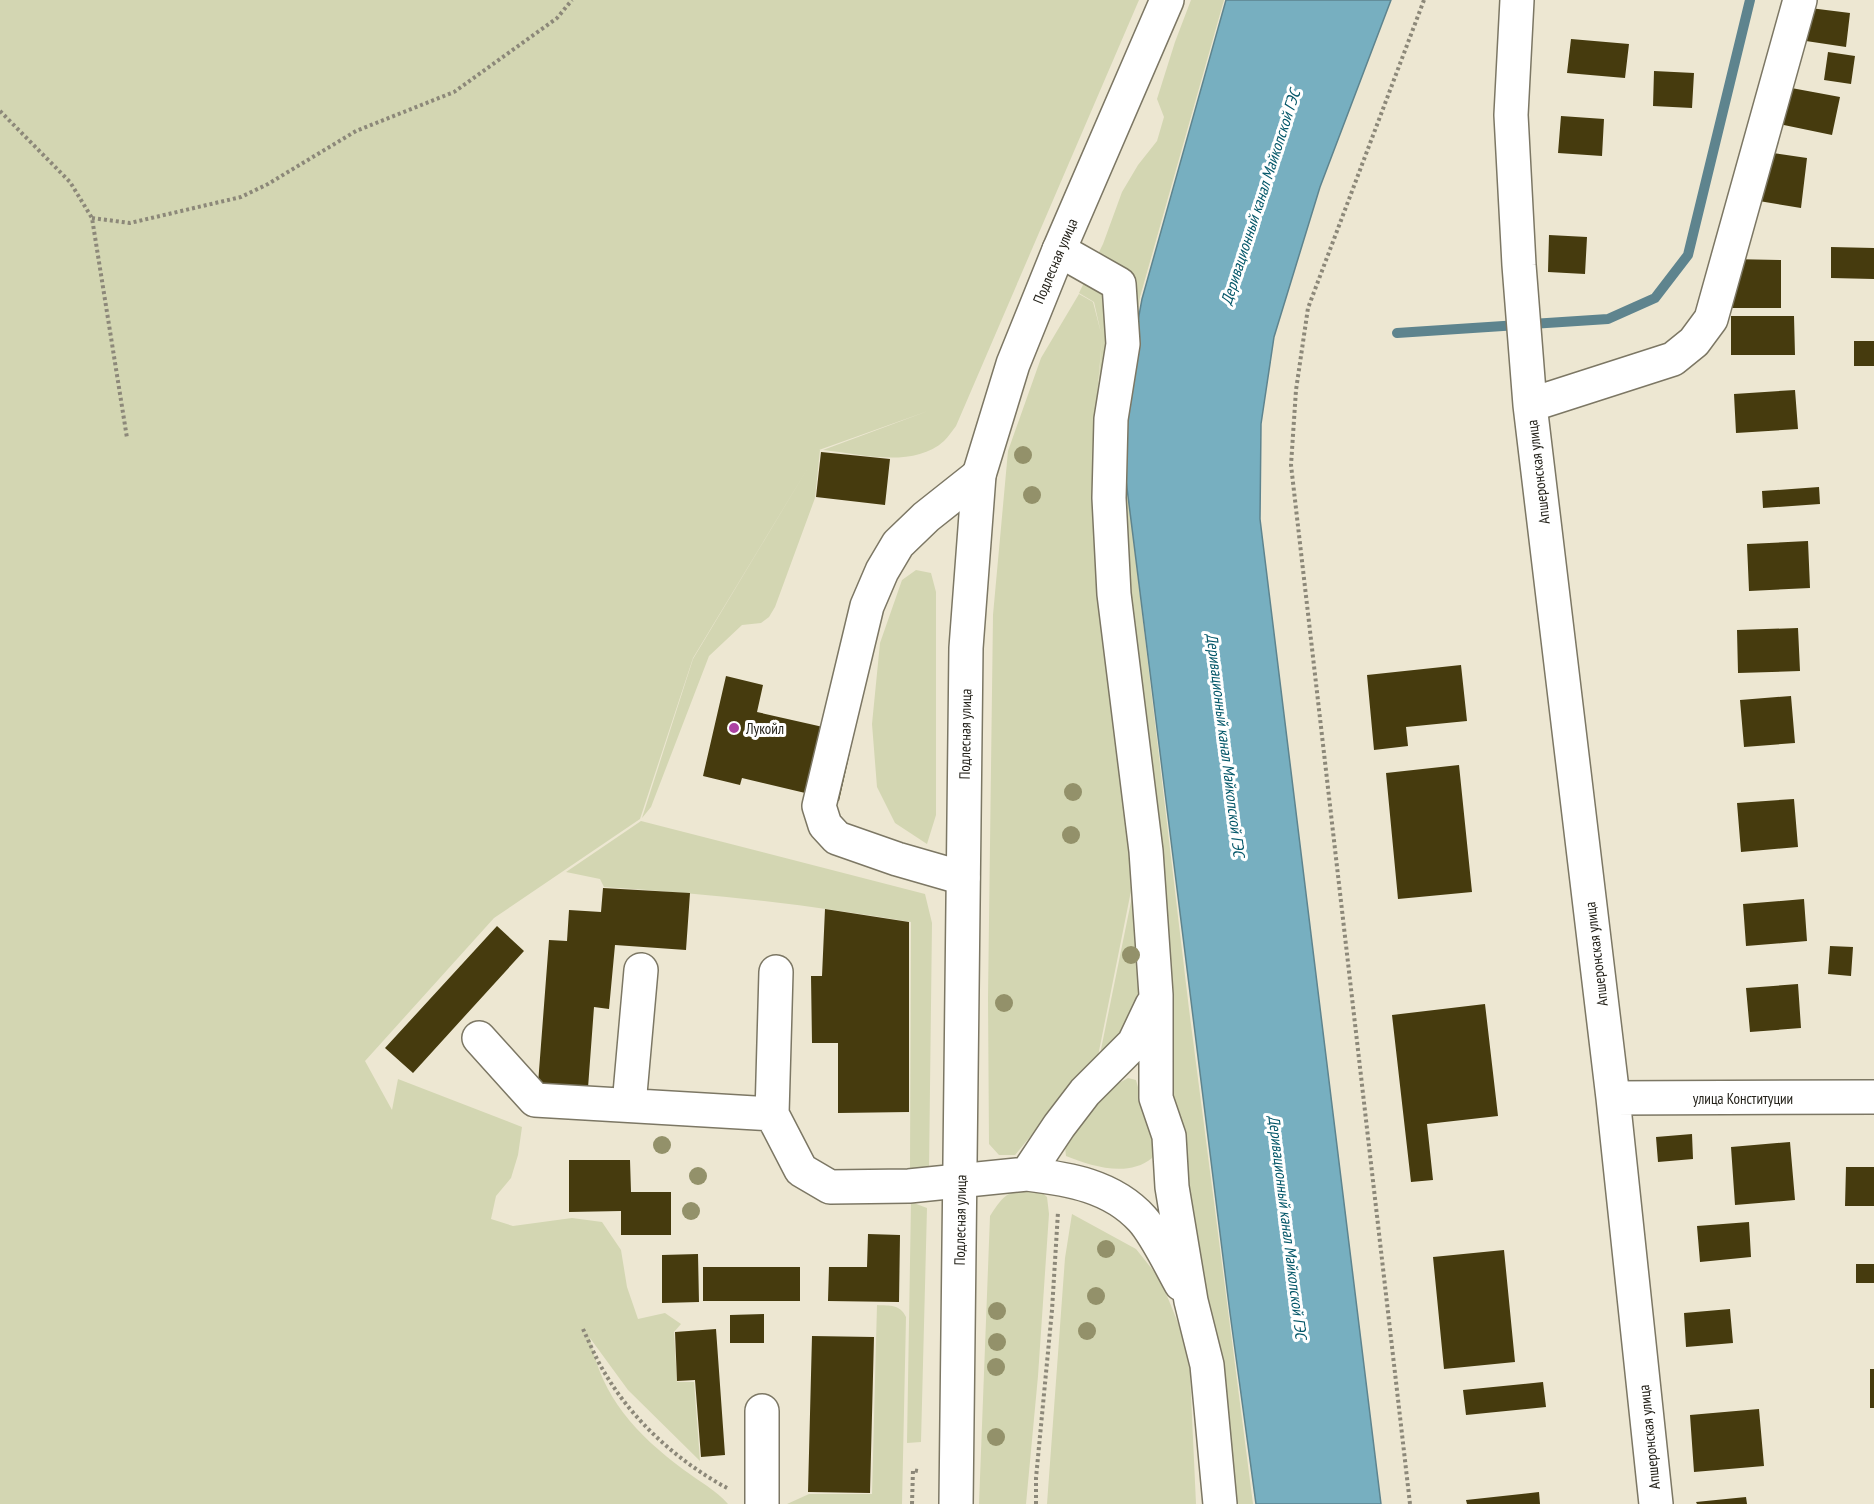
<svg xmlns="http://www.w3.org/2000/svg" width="1874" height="1504" font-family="'PT Sans Narrow',sans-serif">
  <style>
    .green { fill: #d3d6b2 }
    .water { fill: #77afc0; stroke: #5e848e; stroke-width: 1.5 }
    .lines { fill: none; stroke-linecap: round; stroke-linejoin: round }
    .stream { stroke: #5e848e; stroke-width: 10 }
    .building { fill: #463b0e }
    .minor-casing { stroke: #7c7764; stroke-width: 36 }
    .major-casing { stroke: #7c7764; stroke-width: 36 }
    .path { stroke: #8c8879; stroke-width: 4; stroke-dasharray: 3 3; stroke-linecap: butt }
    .minor { stroke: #fff; stroke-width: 33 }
    .major { stroke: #fff; stroke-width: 33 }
    .tree { fill: #93916a }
    .poi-dot { fill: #ac42a2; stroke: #fff; stroke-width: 2 }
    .labels { text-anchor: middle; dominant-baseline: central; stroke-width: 6; stroke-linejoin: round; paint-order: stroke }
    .street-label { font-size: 15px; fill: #232119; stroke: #fff }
    .poi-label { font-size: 15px; fill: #232119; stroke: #fff; text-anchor: start }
    .water-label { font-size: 16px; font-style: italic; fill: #035668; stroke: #fff }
  </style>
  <rect width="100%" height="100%" fill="#ede7d2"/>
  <path class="green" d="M0,0H1139L956,426C952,431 948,437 944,441C913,469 860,454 823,450L928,411L819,450H820L815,498L775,607L769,617L761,623L742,625L709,656L651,807L642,818L693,659L809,466L693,658L640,819L494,918L365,1061L392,1110L398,1079L522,1127L518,1155L511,1178L496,1196L491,1219L513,1226L572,1218L602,1222L621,1250L627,1287L638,1319L665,1313L681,1324L674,1332L677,1382H694L700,1461L628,1390L590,1338C602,1398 636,1434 684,1470C699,1481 717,1491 728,1504H0Z
    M1191,0H1224L1140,297L1127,374L1125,470L1189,1009L1253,1504H1231L1166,1084V1024L1097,1069L1136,877L1096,421L1102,338L1095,421L1134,876L1095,1071L1040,1125L1015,1155H999L989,1144L988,998L993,615L1008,451L1041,358L1079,294L1093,302L1101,333L1094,302L1079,293L1103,244L1122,192L1138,165L1157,141L1164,117L1157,99L1175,42Z
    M916,570L931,573L936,592V815L927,844L895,823L877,787L872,724L880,643L902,580Z
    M641,821L925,894L932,923L929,1170L910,1169L911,922C809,905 707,893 604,887L600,879L566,872Z
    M1128,1078L1136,1080L1143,1105L1161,1141C1158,1146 1156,1154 1152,1158C1128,1178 1091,1166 1066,1156L1064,1137L1101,1093Z
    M1038,1189L1047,1197L1049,1214L1038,1376L1026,1504H979L990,1216C1006,1191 1009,1191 1038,1189Z
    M911,1202L927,1208L921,1442L907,1443Z
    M1072,1214L1136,1249L1160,1279L1172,1308L1189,1351L1196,1504H1047L1065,1258Z
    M877,1305C890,1306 900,1304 906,1317L902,1504H787L809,1494H872Z"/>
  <path class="water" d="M1226,0H1391L1320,187L1274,337L1261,424L1260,519L1381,1504H1256L1230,1313L1125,472L1128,375L1142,299Z"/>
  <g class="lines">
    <path class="stream" d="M1397,333L1608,319L1655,298L1688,255L1750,0"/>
  </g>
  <path class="building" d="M1810,8L1850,13L1846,47L1806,41Z
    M1571,39L1629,44L1625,78L1567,73Z
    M1828,52L1855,56L1851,84L1824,80Z
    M1654,71L1694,73L1692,108L1653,106Z
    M1786,87L1840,97L1832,135L1779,124Z
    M1561,116L1604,119L1602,156L1558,153Z
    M1766,152L1807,158L1801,208L1759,201Z
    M1549,235L1587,237L1585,274L1548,272Z
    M1831,247L1874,248V279L1831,278Z
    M1729,259L1781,260V308H1728Z
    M1731,316H1794L1795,355H1731Z
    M1854,341H1874V366H1854Z
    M1795,390L1798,429L1736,433L1734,394Z
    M821,452L890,459L885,505L816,497Z
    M1819,487L1820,504L1763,508L1762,491Z
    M1808,541L1810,588L1749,591L1747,544Z
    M1798,628L1800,671L1738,673L1737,630Z
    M1461,665L1467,721L1406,727L1408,746L1374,750L1367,675Z
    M726,676L763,685L757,712L854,734L839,801L742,778L740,785L703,776Z
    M1791,696L1795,743L1744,747L1740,700Z
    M1459,765L1472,892L1398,899L1386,773Z
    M1794,799L1798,847L1741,852L1737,803Z
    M603,888L690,893L686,950L615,945L609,1009L594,1007L588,1088L538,1084L549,940L567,941L569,910L601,912Z
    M1804,899L1807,941L1746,946L1743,904Z
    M825,909L909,922V1112L838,1113V1043H812L811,976H822Z
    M497,926L524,951L413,1073L385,1048Z
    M1830,946L1853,947L1851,976L1828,974Z
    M1798,984L1801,1028L1750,1032L1746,988Z
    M1485,1004L1498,1116L1427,1124L1433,1180L1411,1182L1392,1015Z
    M1692,1134L1693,1159L1658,1162L1656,1137Z
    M1790,1142L1795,1200L1735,1205L1731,1147Z
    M569,1160H630L631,1192H671V1235H621V1211L569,1212Z
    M1846,1167H1874V1206H1845Z
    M1749,1222L1751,1257L1700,1262L1697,1226Z
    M868,1234L900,1235L899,1302L828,1301L829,1267H867Z
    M1504,1250L1515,1362L1444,1369L1433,1257Z
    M698,1254L699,1302L662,1303V1255Z
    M1856,1264H1874V1283H1856Z
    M703,1267H800V1301H703Z
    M1730,1309L1733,1343L1686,1347L1684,1313Z
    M764,1314V1343H730V1315Z
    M716,1329L725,1455L701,1457L695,1380L677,1381L675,1332Z
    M812,1336L874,1337L870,1493L808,1492Z
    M1870,1369H1874V1408H1870Z
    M1543,1382L1546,1407L1466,1415L1463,1390Z
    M1759,1409L1764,1466L1694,1472L1690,1415Z
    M1539,1492L1540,1504H1467L1466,1500Z
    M1746,1497L1747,1504H1697L1696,1502Z"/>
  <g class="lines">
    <defs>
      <path id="minor" d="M1517,0L1511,115L1519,265L1530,405L1613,1098L1656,1504
        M1059,250L1119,284L1123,344L1111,419L1109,498L1114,594L1146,851L1156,995V1098L1169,1136L1172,1187L1191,1301L1207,1365L1220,1504
        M1530,405L1673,359L1694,342L1711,319L1800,0
        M963,878L897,859L837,838L825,825L819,806L867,606L882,571L898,544L926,517L979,475
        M479,1038L535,1100L772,1114L801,1170L830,1187L909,1186L1027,1174L1059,1126L1085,1092L1134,1043L1152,1005
        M1613,1098L1874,1097
        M629,1105L641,970
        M772,1114L776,972
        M1027,1174C1069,1179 1112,1186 1142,1219C1155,1233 1171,1266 1181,1284
        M762,1504V1411"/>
      <path id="major" d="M956,1504L966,648L979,475L1013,364L1059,250L1167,0"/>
    </defs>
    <use href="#minor" class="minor-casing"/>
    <use href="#major" class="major-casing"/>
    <path class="path" d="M0,111L70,182L92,218L127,438
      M92,218L130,223L241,197L268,184L356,131L454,92L557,18L572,0
      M583,1329C590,1344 597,1361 606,1375C634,1422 679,1462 727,1488
      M912,1504L913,1470L918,1471
      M1036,1504V1478L1052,1310L1058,1212
      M1410,1504L1291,465L1296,390L1308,308L1424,0"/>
    <use href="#minor" class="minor"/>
    <use href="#major" class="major"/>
  </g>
  <g class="tree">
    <circle cx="1023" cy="455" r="9"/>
    <circle cx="1032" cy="495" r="9"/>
    <circle cx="1073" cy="792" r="9"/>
    <circle cx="1071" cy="835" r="9"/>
    <circle cx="1131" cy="955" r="9"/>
    <circle cx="1004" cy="1003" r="9"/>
    <circle cx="662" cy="1145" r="9"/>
    <circle cx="698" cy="1176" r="9"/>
    <circle cx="691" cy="1211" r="9"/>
    <circle cx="1106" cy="1249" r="9"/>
    <circle cx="1096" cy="1296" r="9"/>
    <circle cx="997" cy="1311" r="9"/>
    <circle cx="1087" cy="1331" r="9"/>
    <circle cx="997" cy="1342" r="9"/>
    <circle cx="996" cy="1367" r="9"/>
    <circle cx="996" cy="1437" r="9"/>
  </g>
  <circle class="poi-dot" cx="734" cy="728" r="6"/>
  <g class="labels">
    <g class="street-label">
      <text transform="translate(1055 261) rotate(-67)">Подлесная улица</text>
      <text transform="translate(1538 472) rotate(-97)">Апшеронская улица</text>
      <text transform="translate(965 734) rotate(-89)">Подлесная улица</text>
      <text transform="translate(1596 954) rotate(-97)">Апшеронская улица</text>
      <text x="1743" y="1098">улица Конституции</text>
      <text transform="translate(960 1220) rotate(-89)">Подлесная улица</text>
      <text transform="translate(1649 1437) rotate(-96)">Апшеронская улица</text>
    </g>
    <g class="poi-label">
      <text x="746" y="728">Лукойл</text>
    </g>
    <g class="water-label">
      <text transform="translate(1260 197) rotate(-72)">Деривационный канал Майкопской ГЭС</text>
      <text transform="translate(1226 745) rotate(83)">Деривационный канал Майкопской ГЭС</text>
      <text transform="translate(1288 1227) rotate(83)">Деривационный канал Майкопской ГЭС</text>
    </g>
  </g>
</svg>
